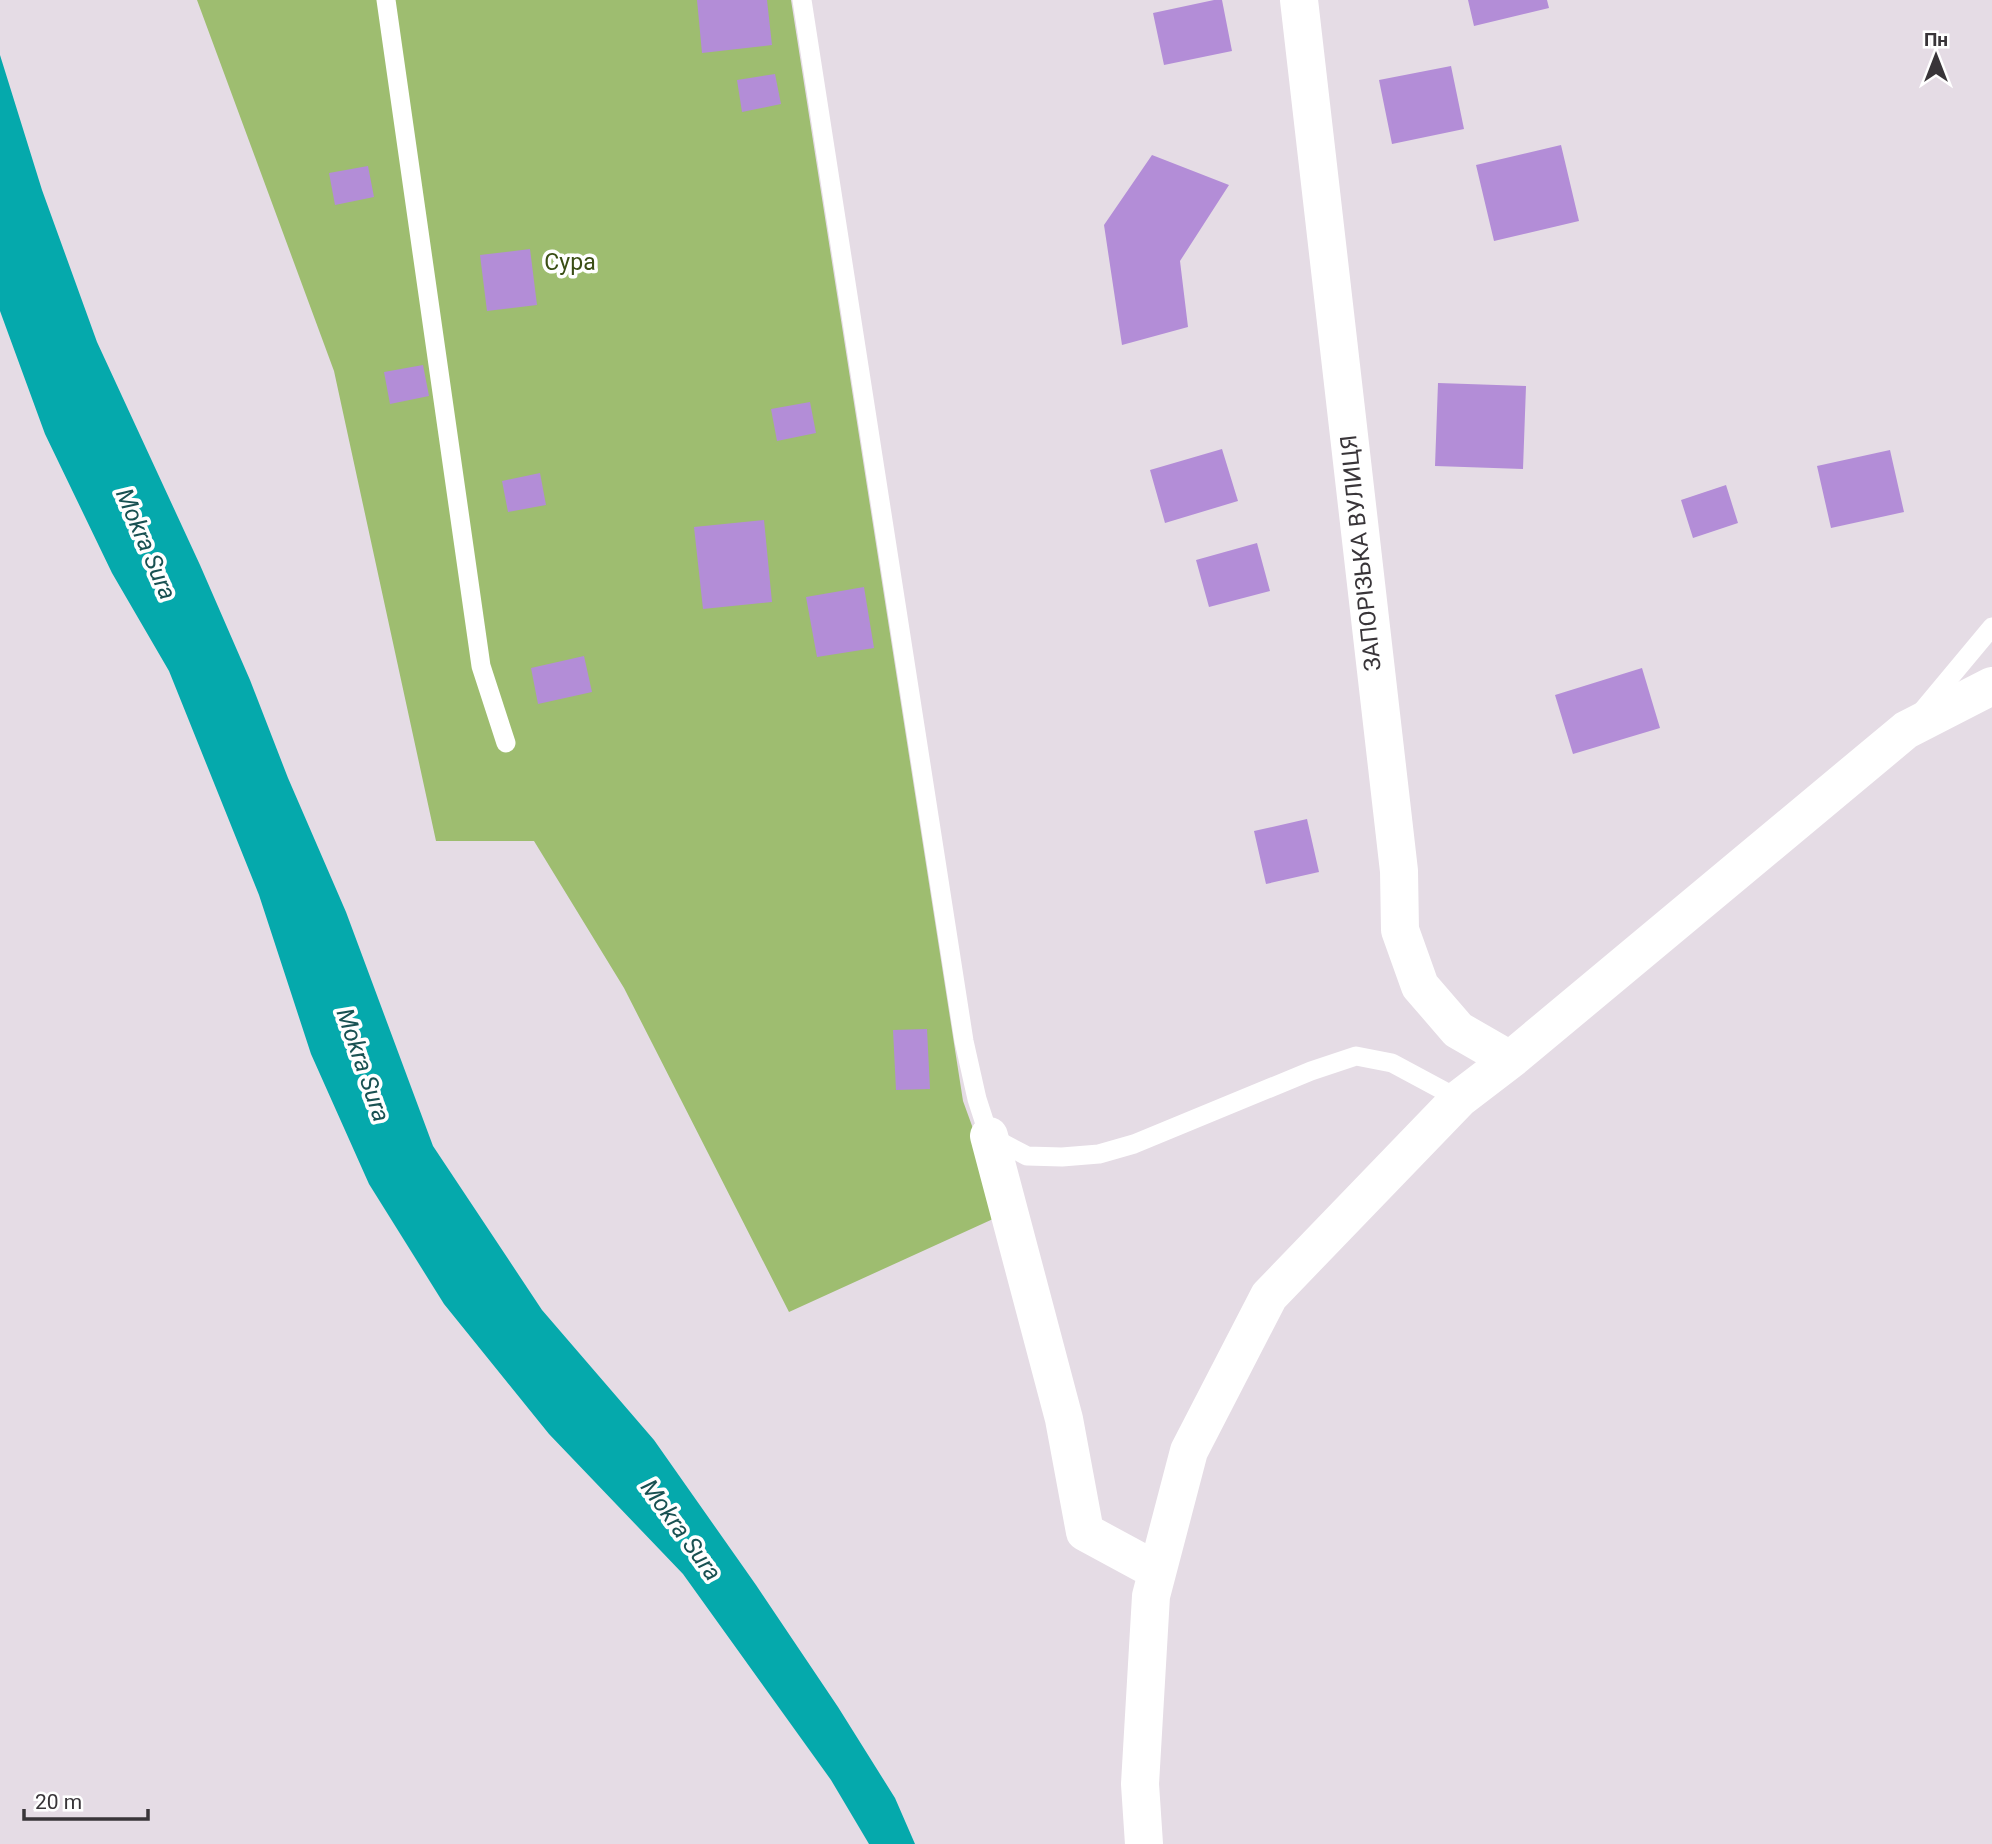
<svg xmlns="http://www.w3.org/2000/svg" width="1992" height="1844" font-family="Roboto,sans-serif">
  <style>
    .green { fill: #9ebd70 }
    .water { fill: #05a9ac }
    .building { fill: #b38dd7 }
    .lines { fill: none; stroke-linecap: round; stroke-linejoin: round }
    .lane { stroke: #fff; stroke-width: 19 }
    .street { stroke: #fff; stroke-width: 38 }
    .labels { text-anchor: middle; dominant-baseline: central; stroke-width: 7; stroke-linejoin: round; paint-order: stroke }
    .park-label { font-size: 23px; fill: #3a4e15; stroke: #fff }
    .street-label { font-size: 23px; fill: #393539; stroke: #fff }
    .water-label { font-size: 24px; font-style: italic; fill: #195152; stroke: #fff }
  </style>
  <rect width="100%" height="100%" fill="#e5dce5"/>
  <path class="green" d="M197,0H791L963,1101L1004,1214L789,1312L624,988L534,841H436L334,371Z"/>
  <path class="water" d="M0,55L42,190L97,342L200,565L250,680L288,778L346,912L433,1146L542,1310L654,1440L756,1585L838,1707L895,1798L915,1844H869L831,1780L683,1574L549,1434L444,1304L369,1184L311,1054L259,895L169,671L112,573L45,434L0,311Z"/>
  <path class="building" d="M697,0H767L772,45L702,53Z
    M1214,0H1222L1232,51L1164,65L1153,13Z
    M1468,0H1547L1549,8L1474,26Z
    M1451,66L1464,129L1392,144L1379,80Z
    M775,74L781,104L742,112L737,80Z
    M1561,145L1579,221L1494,241L1476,165Z
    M1152,155L1229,185L1180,261L1188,327L1122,345L1104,225Z
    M368,166L374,197L335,205L329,173Z
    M530,249L537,305L487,311L480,255Z
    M423,365L429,396L390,404L384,372Z
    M1438,383L1526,386L1523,469L1435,466Z
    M810,402L816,433L777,441L771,409Z
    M1222,449L1238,501L1165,523L1150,470Z
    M1890,450L1904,512L1831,528L1817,466Z
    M540,473L546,505L508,512L502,481Z
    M1726,485L1738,523L1693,538L1681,500Z
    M764,520L772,602L703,609L694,527Z
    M1257,543L1270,591L1209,607L1196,560Z
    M864,587L874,648L817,657L806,597Z
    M584,656L592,692L538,704L531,668Z
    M1642,668L1660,728L1573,754L1555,695Z
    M1307,819L1319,872L1266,884L1254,831Z
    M927,1029L930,1089L896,1090L893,1030Z"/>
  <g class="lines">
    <path class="lane" d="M386,0L481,666L506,743
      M802,0L964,1041L977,1099L989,1136L1027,1156L1062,1157L1099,1154L1134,1144L1311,1071L1356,1056L1392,1063L1459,1099
      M1922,711L1992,627"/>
    <path class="street" d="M1299,0L1399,871L1400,930L1420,986L1458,1030L1510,1060
      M989,1136L1064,1419L1085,1532L1157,1571
      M1144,1844L1140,1784L1151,1596L1189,1451L1269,1296L1459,1099L1510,1060L1906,730L1992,686"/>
  </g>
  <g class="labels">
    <g class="park-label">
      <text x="570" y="262">Сура</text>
    </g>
    <g class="street-label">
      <text transform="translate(1361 553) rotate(-96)">ЗАПОРІЗЬКА ВУЛИЦЯ</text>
    </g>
    <g class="water-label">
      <text transform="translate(146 544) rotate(67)">Mokra Sura</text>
      <text transform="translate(363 1065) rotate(71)">Mokra Sura</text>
      <text transform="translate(681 1530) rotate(54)">Mokra Sura</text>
    </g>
  </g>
  <g transform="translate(1936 56)" stroke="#ffffff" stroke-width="5" paint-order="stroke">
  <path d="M0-5L12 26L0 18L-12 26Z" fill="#393539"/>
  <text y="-10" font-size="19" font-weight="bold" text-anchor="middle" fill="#393539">Пн</text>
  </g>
  <path d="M24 1809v10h124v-10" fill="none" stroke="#393539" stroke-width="3.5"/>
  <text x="35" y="1809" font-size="21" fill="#393539" stroke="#ffffff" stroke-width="5" paint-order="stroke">20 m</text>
</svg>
